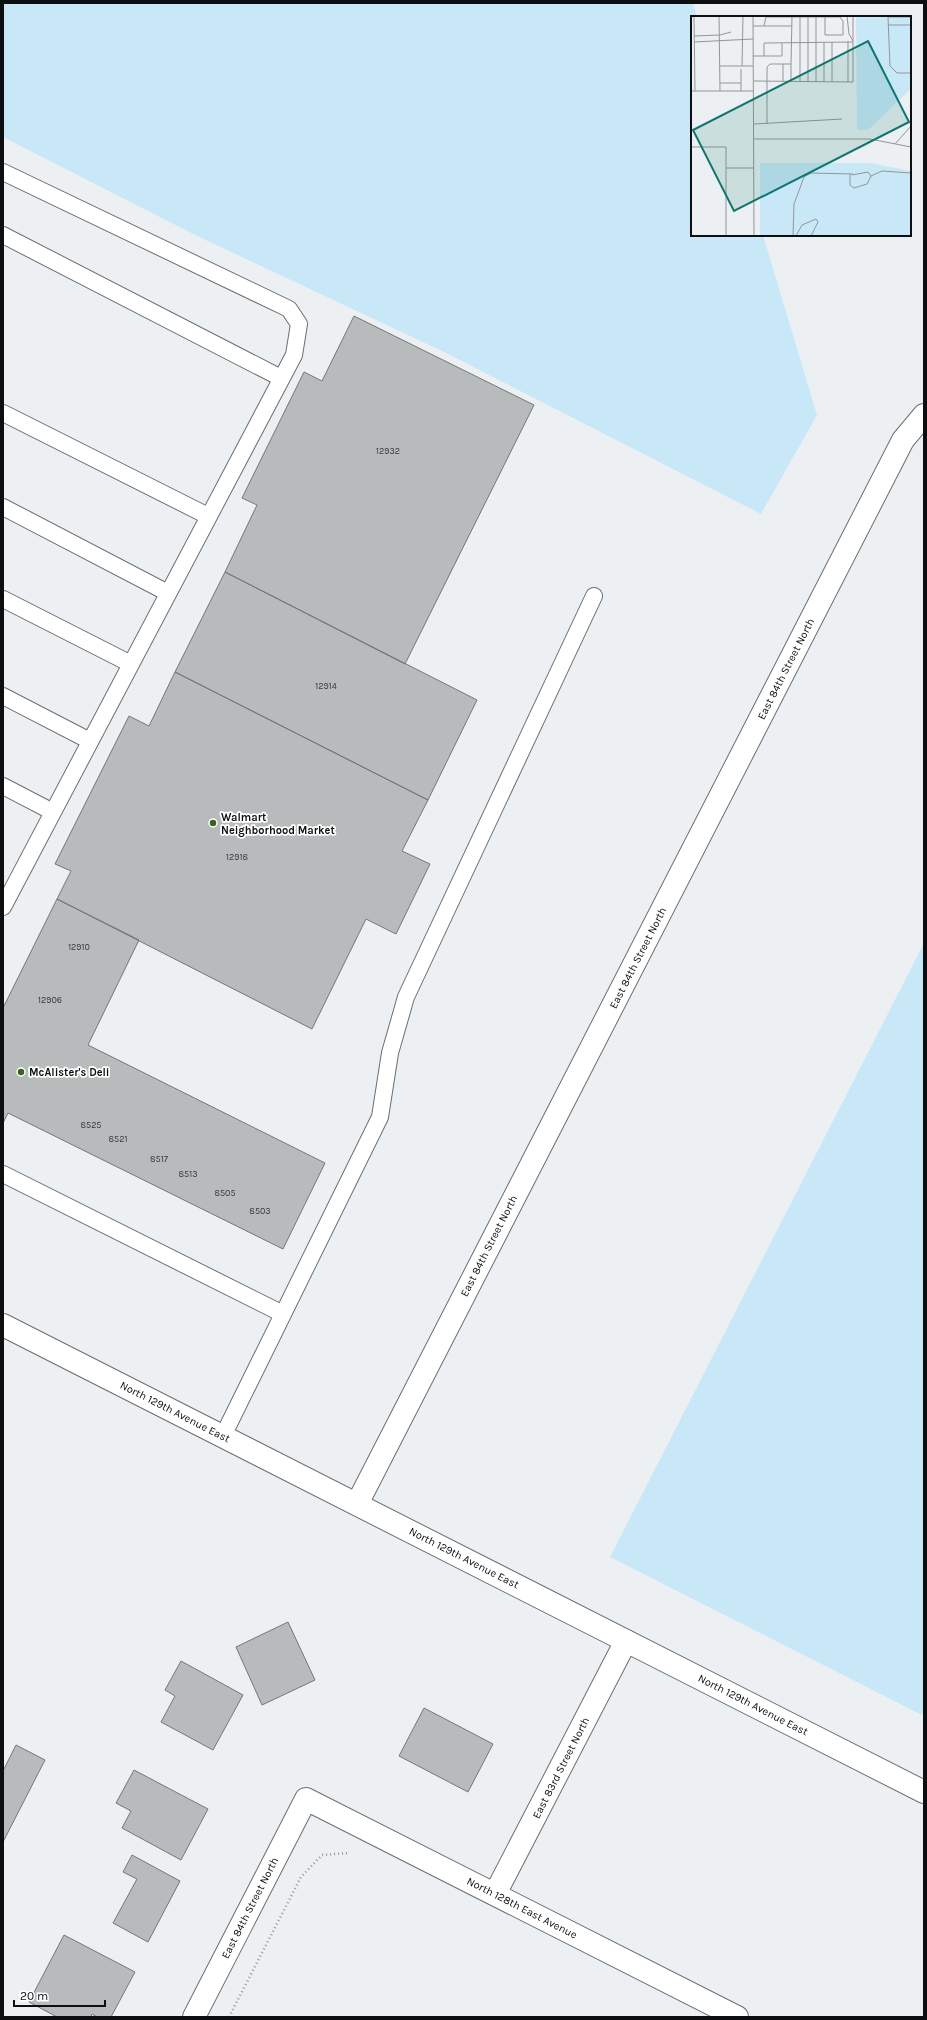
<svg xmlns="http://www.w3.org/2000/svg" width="927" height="2020" font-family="Karla,sans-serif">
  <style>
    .grass { fill: #c8e8f8 }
    .building { fill: #b7bbbb; stroke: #747778 }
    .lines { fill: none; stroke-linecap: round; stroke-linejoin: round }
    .service-casing { stroke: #6c6f71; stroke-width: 18 }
    .minor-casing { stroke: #6c6f71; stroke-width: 24 }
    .secondary-casing { stroke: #6c6f71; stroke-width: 24 }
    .path { stroke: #949698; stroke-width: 2.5; stroke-dasharray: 1 3; stroke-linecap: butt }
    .service { stroke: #fff; stroke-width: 16 }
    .minor { stroke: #fff; stroke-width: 22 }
    .secondary { stroke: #fff; stroke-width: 22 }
    .poi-dot { fill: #3a621e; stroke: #fff; stroke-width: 1.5 }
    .labels { text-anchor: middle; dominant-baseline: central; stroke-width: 3.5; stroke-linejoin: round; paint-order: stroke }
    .number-label { font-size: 9px; fill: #38393a }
    .street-label { font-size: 11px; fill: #0d0e0f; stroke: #fff }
    .poi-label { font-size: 11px; font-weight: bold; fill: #0d0e0f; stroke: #fff; text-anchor: start }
    .inset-road { fill: none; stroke: #939697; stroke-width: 1 }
    .view { fill: #0f766e; fill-opacity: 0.15; stroke: #0f766e; stroke-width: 2 }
    .inset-edge { fill: none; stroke: #0d0e0f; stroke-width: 2 }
  </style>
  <rect width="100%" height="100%" fill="#edf0f2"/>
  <path class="grass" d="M3,3H693L697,17H692V235H763L817,415L761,514L444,352L195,235L3,137Z
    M924,943V1716L610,1557Z"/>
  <path class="building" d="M354,316L534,405L405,664L225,572L257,505L242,498L304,372L322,381Z
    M225,572L477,700L428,800L175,672Z
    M175,672L428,800L402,851L430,864L396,934L366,919L312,1029L57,899L71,871L55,864L129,716L149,726Z
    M57,899L139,940L88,1045L325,1163L283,1249L8,1113L3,1123V1008Z
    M288,1622L315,1680L262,1705L236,1647Z
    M181,1661L243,1695L213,1750L161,1722L175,1696L165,1690Z
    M424,1708L493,1744L468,1792L399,1756Z
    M16,1745L45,1760L3,1842V1771Z
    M134,1770L208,1809L181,1860L122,1828L131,1811L116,1803Z
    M132,1855L180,1881L148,1942L113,1923L137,1879L123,1872Z
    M64,1935L135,1972L111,2017H97L92,2014L91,2017H57L29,2002Z"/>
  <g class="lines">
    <defs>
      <path id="service" d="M3,172L289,309L299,324L294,355L3,907
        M3,235L281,378
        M3,413L208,516
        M3,507L168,593
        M3,599L131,664
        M3,696L90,741
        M3,786L53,812
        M3,1174L283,1314
        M223,1436L380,1117L390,1053L406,997L594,596"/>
      <path id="minor" d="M357,1504L903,440L924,415
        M495,1894L626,1641
        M194,2017L306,1799L737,2017"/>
      <path id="secondary" d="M3,1325L924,1792"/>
    </defs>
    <use href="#service" class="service-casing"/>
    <use href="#minor" class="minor-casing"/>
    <use href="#secondary" class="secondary-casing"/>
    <path class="path" d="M229,2017L301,1877L322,1855L349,1853"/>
    <use href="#service" class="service"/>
    <use href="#minor" class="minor"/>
    <use href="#secondary" class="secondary"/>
  </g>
  <g class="poi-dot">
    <circle cx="213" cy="823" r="4"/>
    <circle cx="21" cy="1072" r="4"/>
  </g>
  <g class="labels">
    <g class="number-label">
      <text x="388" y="451">12932</text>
      <text x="326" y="686">12914</text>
      <text x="237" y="857">12918</text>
      <text x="79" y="947">12910</text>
      <text x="50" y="1000">12906</text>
      <text x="91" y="1125">8525</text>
      <text x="118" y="1139">8521</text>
      <text x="159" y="1159">8517</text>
      <text x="188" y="1174">8513</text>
      <text x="225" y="1193">8505</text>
      <text x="260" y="1211">8503</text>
    </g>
    <g class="street-label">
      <text transform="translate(786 669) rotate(-63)">East 84th Street North</text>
      <text transform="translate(638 958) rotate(-63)">East 84th Street North</text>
      <text transform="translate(489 1246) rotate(-63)">East 84th Street North</text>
      <text transform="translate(175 1412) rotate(27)">North 129th Avenue East</text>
      <text transform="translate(464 1558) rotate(27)">North 129th Avenue East</text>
      <text transform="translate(753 1705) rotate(27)">North 129th Avenue East</text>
      <text transform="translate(561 1768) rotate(-63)">East 83rd Street North</text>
      <text transform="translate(250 1908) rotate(-63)">East 84th Street North</text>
      <text transform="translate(522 1908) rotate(27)">North 128th East Avenue</text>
    </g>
    <g class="poi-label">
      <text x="221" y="817">Walmart<tspan x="221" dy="13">Neighborhood Market</tspan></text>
      <text x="29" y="1072">McAlister's Deli</text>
    </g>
  </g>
  <g transform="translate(691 16)">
    <rect width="220" height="220" fill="#edf0f2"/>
    <path d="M165,0H220V73L177,114H166ZM69,147H179L220,155V220H69Z" fill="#c8e8f8"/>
    <path class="inset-road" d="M0,0H18M3,0L4,75M28,0L29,75M52,0L51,50H62M62,0L63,220M156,0L158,18L162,25M109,1V66M117,1V66M125,1V66M220,1H197L199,50L206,57H220M197,9H220M62,10H101M73,10L75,1H149L152,5V19H134V1M3,20L29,19L40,16M3,26L62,23M141,26V66M62,40H91V27M73,40V27L162,26M92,48V66M29,50H51M63,65L162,66V0M100,66V48M133,66V26M157,66V25M29,67H50V75M50,67V53M0,75H63M63,108L151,103M76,108V51L79,48H100L101,0M63,123H179L220,131M204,128L220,110M0,131H35V220M35,152H63M159,158V169L163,172L176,168L180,160L191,155L220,157M161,159L177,156L180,160M102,220L103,188L113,161L120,157L162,158M105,220L111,209L125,203L127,206L120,220"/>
    <path class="view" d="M177,25L218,106L43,195L2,114Z"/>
    <rect width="220" height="220" class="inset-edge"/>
  </g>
  <rect width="927" height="2020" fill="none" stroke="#0d0e0f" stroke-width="8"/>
  <path d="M14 2000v6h91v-6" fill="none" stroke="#0d0e0f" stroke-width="2"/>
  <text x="20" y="2000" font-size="12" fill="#0d0e0f" stroke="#ffffff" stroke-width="3" paint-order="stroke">20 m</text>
</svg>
